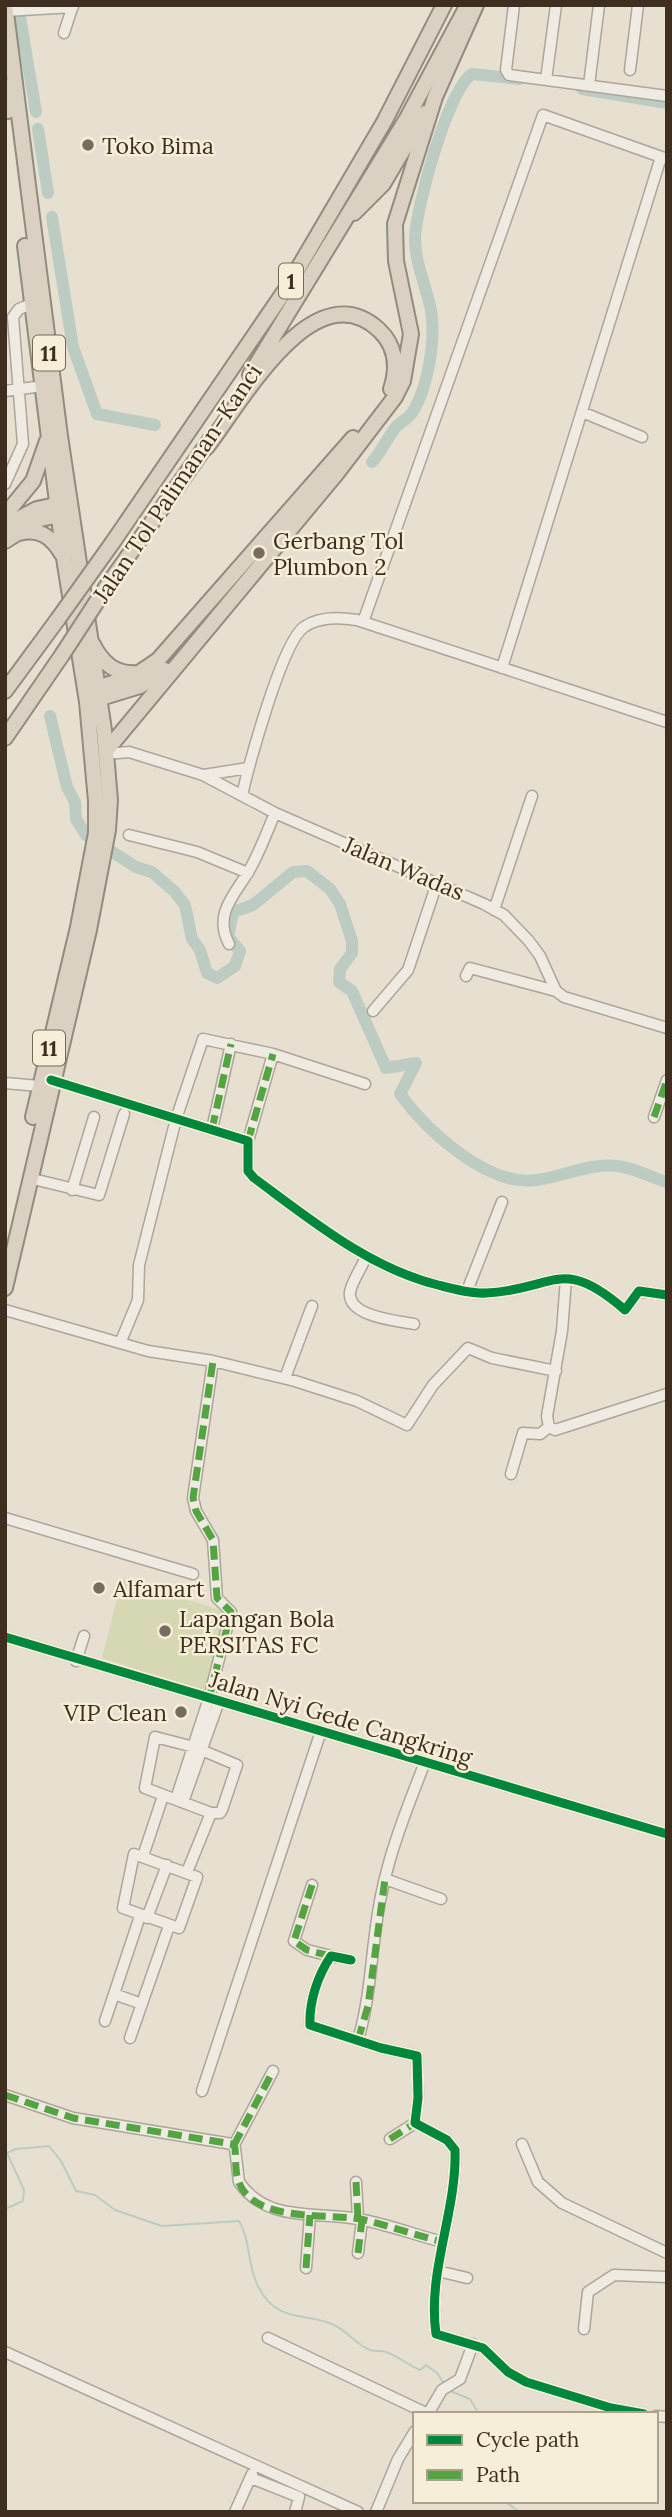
<svg xmlns="http://www.w3.org/2000/svg" width="672" height="2517" font-family="Lora,serif">
  <style>
    .grass { fill: #d6d7b3 }
    .lines { fill: none; stroke-linecap: round; stroke-linejoin: round }
    .stream { stroke: #bcccc2; stroke-width: 2 }
    .river { stroke: #bcccc2; stroke-width: 12 }
    .minor-casing { stroke: #ada599; stroke-width: 13 }
    .highway-casing { stroke: #928b80; stroke-width: 18 }
    .minor { stroke: #efebe3; stroke-width: 10 }
    .highway { stroke: #dad1c2; stroke-width: 14 }
    .highway-bridge-casing { stroke: #928b80; stroke-width: 18; stroke-linecap: butt }
    .highway-bridge { stroke: #dad1c2; stroke-width: 14 }
    .quiet { stroke: #54a441; stroke-width: 7; stroke-dasharray: 14 7; stroke-linecap: butt }
    .cycleway-casing { stroke: #f7eed8; stroke-width: 13 }
    .cycleway { stroke: #00873e; stroke-width: 9 }
    .poi-dot { fill: #786c5e; stroke: #f7eed8; stroke-width: 2.5 }
    .labels { text-anchor: middle; dominant-baseline: central; stroke-width: 5; stroke-linejoin: round; paint-order: stroke }
    .shield { fill: #f7eed8; stroke: #756857; stroke-width: 2 }
    .shield-label { font-size: 21px; font-weight: bold; fill: #3d2e20 }
    .poi-label { font-size: 23px; fill: #3d2e20; stroke: #f7eed8; text-anchor: start }
    .street-label { font-size: 23px; fill: #3d2e20; stroke: #f7eed8 }
  </style>
  <rect width="100%" height="100%" fill="#e7e0d1"/>
  <path class="grass" d="M122,1579L226,1612L206,1688L199,1689L102,1658Z"/>
  <g class="lines">
    <path class="stream" d="M5,2209L23,2201L24,2190L7,2153L16,2149L49,2146L61,2161L76,2191L95,2195L115,2210L162,2226L239,2221C251,2241 247,2267 259,2288C278,2324 306,2312 334,2325C347,2331 357,2345 370,2350C375,2352 381,2350 386,2352C398,2356 408,2365 420,2370L426,2365L437,2373L445,2385
      M448,2390L470,2399L479,2414
      M505,2501L519,2512"/>
    <path class="river" d="M18,5L36,112
      M582,89L667,103
      M38,129L48,193
      M52,217L73,347L97,414L155,425
      M372,462C381,453 387,438 396,427C400,422 408,419 412,413C428,388 436,339 431,310C426,285 415,264 415,238C416,208 448,89 472,74L519,79
      M50,716L67,787L75,802L76,819L86,835L136,867L152,872L174,891L185,905L192,939L200,950L207,973L217,978L235,966L240,951L228,937L233,912L253,905L293,872L307,871L330,889L340,904L352,941V953L340,969L339,982L352,991L386,1068L416,1063L400,1094C427,1131 488,1187 536,1180C562,1177 589,1163 616,1166C634,1167 649,1177 667,1182"/>
    <defs>
      <path id="minor" d="M514,5L506,70L509,75L667,96
        M6,11L73,7
        M64,33L73,5
        M630,70L638,5
        M546,80L556,5
        M589,85L599,5
        M5,391L43,386
        M582,412L642,437
        M5,484L23,444L13,317L19,309L32,304
        M363,622L543,115L667,159
        M502,668L661,157
        M106,754L129,752L203,775L275,813L484,904L504,915L529,941L540,956L556,991L564,997L667,1028
        M204,775L248,768
        M242,795C249,765 282,642 304,627C319,616 339,617 357,620L667,722
        M129,835L197,852L248,873
        M494,910L532,796
        M229,944C213,913 235,895 250,869C260,851 267,832 275,813
        M466,976L470,968L556,991
        M373,1011L408,970L437,883
        M51,1080L248,1141V1171L254,1178C311,1220 369,1268 438,1285C453,1289 471,1294 486,1293C555,1290 561,1254 625,1310L639,1291L667,1295
        M5,1083L39,1086
        M654,1117L667,1080
        M212,1129L231,1044
        M248,1141L273,1054
        M29,1178L99,1195L124,1114
        M72,1190L94,1117
        M366,1257C362,1267 352,1281 350,1292C347,1317 399,1321 414,1324
        M566,1279L562,1331L547,1416L549,1427L555,1430L667,1394
        M467,1291L502,1202
        M5,1310L148,1351L213,1361L295,1381L357,1401L407,1425L433,1385L468,1348L492,1358L556,1371
        M121,1341L138,1300L139,1265L176,1119L203,1039L273,1054L365,1084
        M285,1378L312,1306
        M511,1474L523,1433L540,1434L549,1427
        M5,1518L193,1574
        M5,1637L667,1834
        M76,1661L84,1636
        M176,1799L209,1698L231,1612L217,1598L213,1540L196,1511L193,1498L213,1361
        M183,1802L219,1701
        M134,1854L197,1877L179,1928L123,1908Z
        M143,1856L163,1796
        M187,1872L211,1813L145,1788L155,1737L194,1747L237,1765L222,1810L220,1813H211
        M385,1879L441,1899
        M312,1885L294,1941L307,1950L331,1956
        M147,1918L167,1865
        M351,1960L331,1956C318,1975 309,2001 310,2025L381,2048L417,2056L418,2098L415,2123L447,2140L455,2150C457,2212 427,2271 436,2334L483,2348L508,2372L526,2382L611,2408L644,2414
        M114,1994L142,2004
        M105,2021L140,1916
        M130,2038L169,1926
        M358,2040C372,1993 371,1944 381,1896C390,1850 408,1806 425,1762
        M202,2091L321,1731
        M5,2095L73,2118L232,2144L235,2148L239,2182C267,2223 316,2211 358,2219C387,2224 415,2235 443,2242
        M390,2139L415,2123
        M522,2144L538,2182L562,2203L667,2253
        M234,2145L273,2071
        M356,2182L358,2219
        M358,2253L362,2220
        M306,2268L310,2215
        M438,2271L467,2278
        M584,2329L588,2292L614,2275L667,2277
        M268,2338L428,2414L442,2390L460,2379L473,2344
        M5,2352L358,2512
        M656,2416L667,2417
        M251,2478L299,2497L295,2512
        M235,2512L252,2474
        M376,2512L398,2459L415,2431"/>
      <path id="highway" d="M5,86L8,111
        M354,213L383,184L425,113
        M25,246L64,558L87,702L96,801V833L78,927L33,1117
        M250,375L406,120L465,10
        M206,448C240,405 313,269 379,330C396,346 398,368 391,389
        M5,515L33,481L47,441
        M5,526L37,509L65,503
        M19,533C39,528 51,536 62,554
        M5,541L40,519L66,514
        M113,542L286,289L384,122L444,5
        M107,586L210,440
        M92,643C102,663 115,675 138,673
        M89,690L133,677L158,660L353,438
        M5,691L58,619
        M91,701L140,686L165,670
        M5,738L62,655
        M106,751L337,473L395,397L403,381L411,334L396,261L395,224L435,97L476,5
        M5,1288L89,930L108,830L110,800L104,730L60,436L5,5"/>
    </defs>
    <use href="#minor" class="minor-casing"/>
    <use href="#highway" class="highway-casing"/>
    <use href="#minor" class="minor"/>
    <use href="#highway" class="highway"/>
    <defs>
      <path id="highway-bridge" d="M58,619L113,542
        M62,655L107,586"/>
    </defs>
    <use href="#highway-bridge" class="highway-bridge-casing"/>
    <use href="#highway-bridge" class="highway-bridge"/>
    <path class="quiet" d="M654,1117L667,1080
      M212,1129L231,1044
      M248,1141L273,1054
      M209,1698L231,1612L217,1598L213,1540L196,1511L193,1498L213,1361
      M312,1885L294,1941L307,1950L331,1956
      M358,2040L368,2006L385,1879
      M5,2095L73,2118L232,2144L235,2148C236,2158 235,2170 238,2180C252,2223 325,2213 360,2219C387,2225 415,2235 443,2242L444,2236
      M390,2139L415,2123
      M234,2145L273,2071
      M356,2182L358,2219
      M358,2253L362,2220
      M306,2268L310,2215"/>
    <defs>
      <path id="cycleway" d="M51,1080L248,1141V1171L254,1178C311,1220 369,1268 438,1285C453,1289 471,1294 486,1293C555,1290 561,1254 625,1310L639,1291L667,1295
        M5,1637L667,1834
        M351,1960L331,1956C318,1975 309,2001 310,2025L381,2048L417,2056L418,2098L415,2123L447,2140L455,2150C457,2212 427,2271 436,2334L483,2348L508,2372L526,2382L611,2408L644,2414"/>
    </defs>
    <use href="#cycleway" class="cycleway-casing"/>
    <use href="#cycleway" class="cycleway"/>
  </g>
  <g class="poi-dot">
    <circle cx="88" cy="145" r="7"/>
    <circle cx="259" cy="553" r="7"/>
    <circle cx="99" cy="1588" r="7"/>
    <circle cx="165" cy="1631" r="7"/>
    <circle cx="181" cy="1712" r="7"/>
  </g>
  <g class="labels">
    <g class="shield">
      <rect x="279" y="263.5" width="24" height="35" rx="5"/>
      <rect x="33" y="335.5" width="32" height="35" rx="5"/>
      <rect x="33" y="1030.5" width="32" height="35" rx="5"/>
    </g>
    <g class="shield-label">
      <text x="291" y="281">1</text>
      <text x="49" y="353">11</text>
      <text x="49" y="1048">11</text>
    </g>
    <g class="poi-label">
      <text x="102" y="145">Toko Bima</text>
      <text x="273" y="540">Gerbang Tol<tspan x="273" dy="26">Plumbon 2</tspan></text>
      <text x="113" y="1588">Alfamart</text>
      <text x="179" y="1618">Lapangan Bola<tspan x="179" dy="26">PERSITAS FC</tspan></text>
      <text x="167" y="1712" text-anchor="end">VIP Clean</text>
    </g>
    <g class="street-label">
      <text transform="translate(177 483) rotate(-56)">Jalan Tol Palimanan–Kanci</text>
      <text transform="translate(404 868) rotate(23)">Jalan Wadas</text>
      <text transform="translate(341 1718) rotate(17)">Jalan Nyi Gede Cangkring</text>
    </g>
  </g>
  <rect width="672" height="2517" fill="none" stroke="#3d2e20" stroke-width="14"/>
  <rect x="413" y="2412" width="245" height="91" fill="#f7eed8" stroke="#ada18e" stroke-width="2"/>
  <rect x="427" y="2435" width="35" height="10" fill="#00873e" stroke="#ada18e" stroke-width="2"/>
  <text x="476" y="2447" font-size="21" fill="#3d2e20">Cycle path</text>
  <rect x="427" y="2470" width="35" height="10" fill="#54a441" stroke="#ada18e" stroke-width="2"/>
  <text x="476" y="2482" font-size="21" fill="#3d2e20">Path</text>
</svg>
